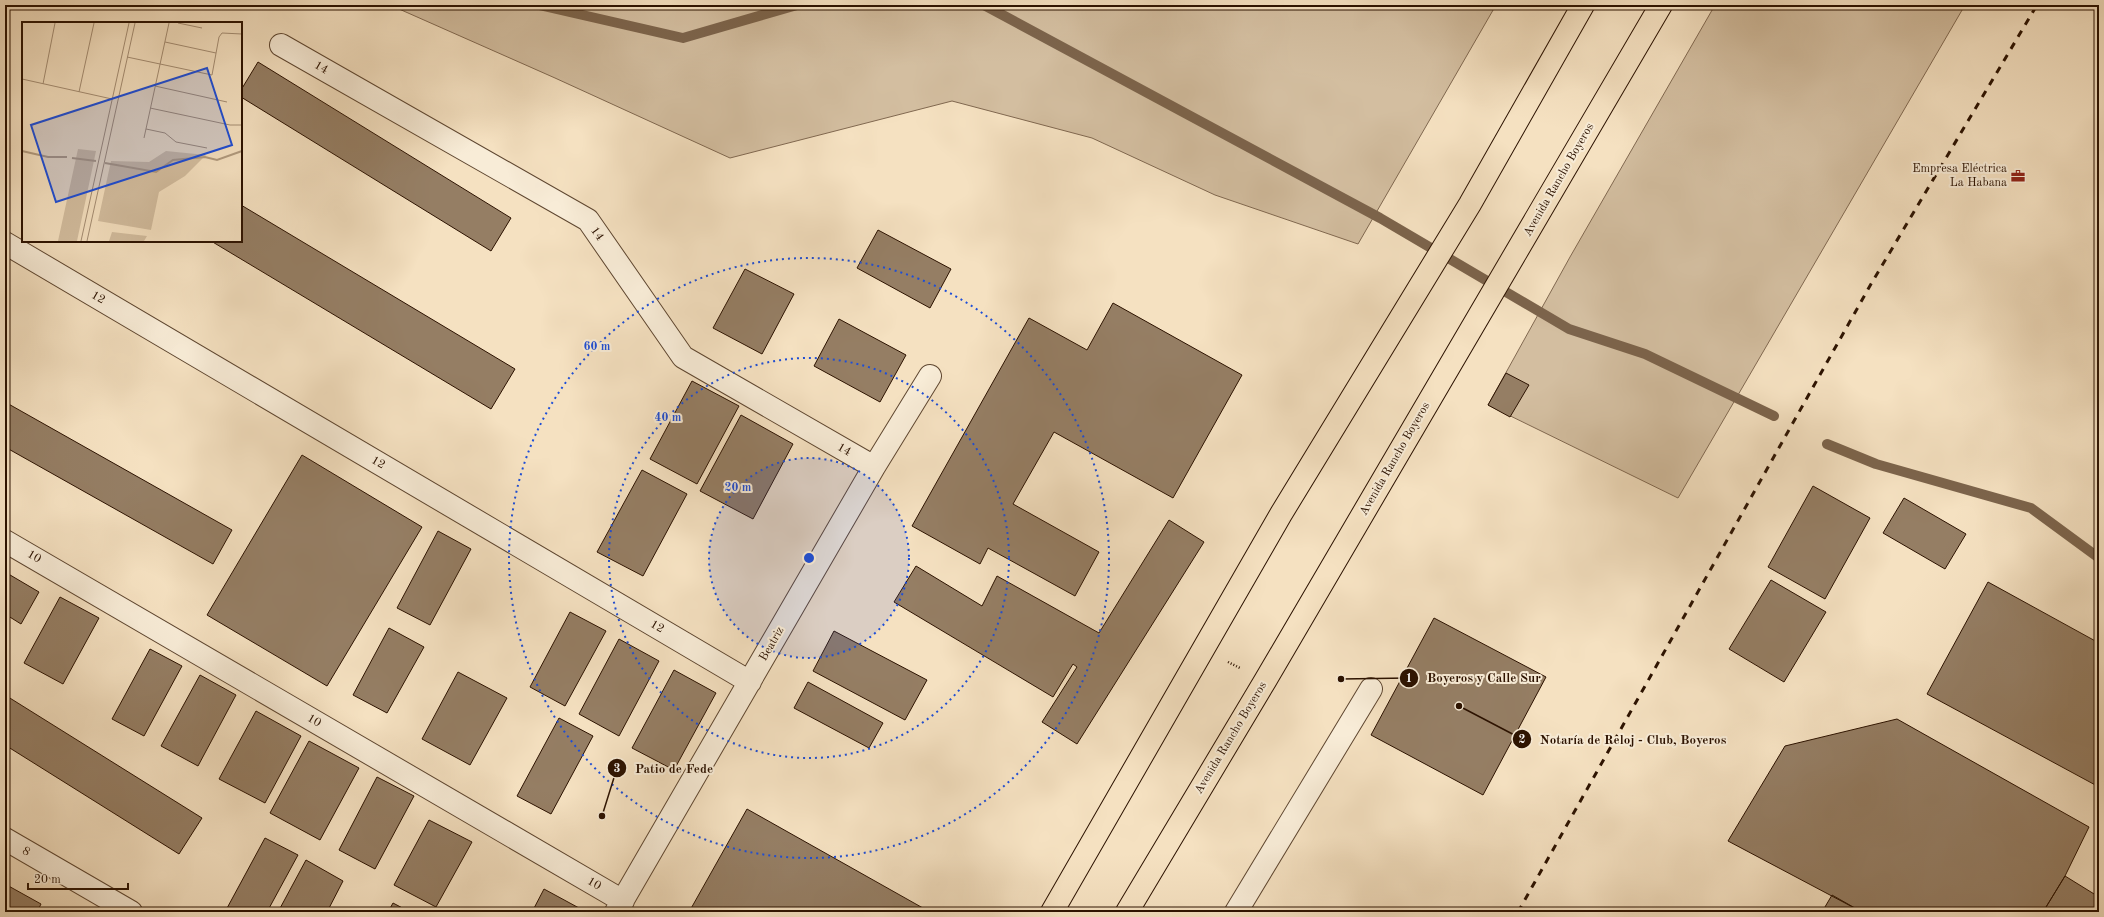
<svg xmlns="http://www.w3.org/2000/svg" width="2104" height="917" font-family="'Old Standard TT',serif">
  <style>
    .green { fill: #d3bea0; stroke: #806850 }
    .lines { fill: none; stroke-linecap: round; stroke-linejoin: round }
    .stream { stroke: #7c644c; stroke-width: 10 }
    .building { fill: #957e64; stroke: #2c1200 }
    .minor-casing { stroke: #5e4630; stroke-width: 24 }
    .highway-casing { stroke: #2c1200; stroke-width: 24 }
    .path { stroke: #2c1200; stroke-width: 2.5; stroke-dasharray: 1 2; stroke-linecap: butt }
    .minor { stroke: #f8ecd7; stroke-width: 22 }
    .highway { stroke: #f5e1c1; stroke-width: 22 }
    .rail { stroke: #2c1200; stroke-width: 3; stroke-dasharray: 7 7; stroke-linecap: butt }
    .ring { fill: none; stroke: #1d4ed8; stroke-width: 2; stroke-dasharray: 2 4 }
    .labels { text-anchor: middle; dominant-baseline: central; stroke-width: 4; stroke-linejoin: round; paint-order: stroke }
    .street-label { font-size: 12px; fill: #2c1200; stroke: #f8ecd7 }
    .poi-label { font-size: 12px; fill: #2c1200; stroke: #f8ecd7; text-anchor: end }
    .inset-river { fill: none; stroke: #b19b7f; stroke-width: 2 }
    .inset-road { fill: none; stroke: #a58e74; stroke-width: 1 }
    .view { fill: #1d4ed8; fill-opacity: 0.15; stroke: #1d4ed8; stroke-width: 2 }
    .inset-edge { fill: none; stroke: #2c1200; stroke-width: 2 }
    .centre { fill: #1d4ed8; stroke: #f8ecd7; stroke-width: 2 }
    .ring-label { font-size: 12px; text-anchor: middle; font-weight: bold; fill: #1d4ed8; stroke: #f8ecd7; stroke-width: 4; stroke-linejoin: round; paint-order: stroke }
    .leader { fill: none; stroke: #2c1200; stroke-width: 1.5 }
    .callout-dot { fill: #2c1200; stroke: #f8ecd7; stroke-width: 1.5 }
    .mark-label { font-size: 12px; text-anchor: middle; font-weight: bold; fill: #fff }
    .callout-label { font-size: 13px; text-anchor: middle; font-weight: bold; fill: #2c1200; stroke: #f8ecd7; stroke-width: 4; stroke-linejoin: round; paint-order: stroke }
  </style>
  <rect width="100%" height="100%" fill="#f5e1c1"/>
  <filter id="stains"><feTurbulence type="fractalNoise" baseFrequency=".005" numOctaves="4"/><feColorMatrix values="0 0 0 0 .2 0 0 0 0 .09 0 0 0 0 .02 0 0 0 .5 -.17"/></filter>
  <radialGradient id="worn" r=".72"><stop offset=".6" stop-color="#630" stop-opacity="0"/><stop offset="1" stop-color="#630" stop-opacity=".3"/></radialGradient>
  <path class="green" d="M390,5H1496L1358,244L1215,195L1092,138L952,101L730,158L555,78Z
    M1715,5H1965L1678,498L1488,405L1570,257Z"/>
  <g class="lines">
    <path class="stream" d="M539,5L683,38L797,5
      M984,5L1380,218L1569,329L1645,354L1774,416
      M1827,444L1876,464L2031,508L2099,558"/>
  </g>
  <path class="building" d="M258,62L511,218L491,251L241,97V90Z
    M241,205L515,369L491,409L211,241H241Z
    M878,230L951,269L930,308L857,268Z
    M745,269L794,294L762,354L713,328Z
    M1113,303L1242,375L1173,498L1054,432L1013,504L1099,552L1075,596L988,548L980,564L912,526L1029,318L1087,350Z
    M839,319L906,355L880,402L814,366Z
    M1506,373L1529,385L1510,417L1488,405Z
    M692,381L739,406L697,484L650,459Z
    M5,402L232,530L213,564L5,447Z
    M741,415L793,444L753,519L700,491Z
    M302,455L422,527L327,686L207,615Z
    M642,470L687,494L643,576L597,552Z
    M1813,486L1870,518L1825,599L1768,567Z
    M1904,498L1966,534L1945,569L1883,533Z
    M1169,520L1204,542L1077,744L1042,722L1077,667L1073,664L1053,697L894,602L916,566L982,606L997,576L1099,633Z
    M438,531L471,549L430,625L397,608Z
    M5,572L39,592L21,624L5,614Z
    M1771,580L1826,612L1784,682L1729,649Z
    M1988,582L2099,643V787L1927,694Z
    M60,597L99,618L63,684L24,663Z
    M570,612L606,631L565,706L530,687Z
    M1434,618L1546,677L1483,795L1371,735Z
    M389,628L424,647L387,713L353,695Z
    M834,631L927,680L905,720L813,671Z
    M619,639L659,661L619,736L579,714Z
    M150,649L182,666L144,736L112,719Z
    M674,670L716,693L674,770L632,748Z
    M458,672L507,698L470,765L422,739Z
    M200,675L236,695L198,766L161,746Z
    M808,682L883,723L869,748L794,708Z
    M5,695L202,818L179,854L5,745Z
    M256,711L301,736L265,803L219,779Z
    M559,718L593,736L551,814L517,796Z
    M1897,719L2089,827L2065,876L2043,912H1862L1728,841L1785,746Z
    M309,741L359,768L320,840L270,813Z
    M377,777L414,796L375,869L339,850Z
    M747,809L930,912H689Z
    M429,820L472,842L436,907L394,885Z
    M265,838L298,855L267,912H230L226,910Z
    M306,860L343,881L327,912H278Z
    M2065,876L2099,897V912H2043Z
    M5,884L41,904L37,912H5Z
    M544,889L579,908L576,912H532Z
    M1832,895L1862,912H1822Z
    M393,903L410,912H388Z"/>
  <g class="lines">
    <defs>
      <path id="minor" d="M281,45L588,220L683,357L874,467
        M5,243L750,682
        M5,541L623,901
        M5,839L131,912
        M616,912L874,467L930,376
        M1236,912L1371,689"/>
      <path id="highway" d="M1052,912L1281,514L1470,204L1583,5
        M1127,912L1265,681L1661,5"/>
    </defs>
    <use href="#minor" class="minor-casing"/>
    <use href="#highway" class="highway-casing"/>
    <path class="path" d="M1228,662L1240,668"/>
    <use href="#minor" class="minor"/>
    <use href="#highway" class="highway"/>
    <path class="rail" d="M1518,912L1871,284L2037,5"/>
  </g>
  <circle cx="809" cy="558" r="100" fill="#1d4ed8" fill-opacity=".12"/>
  <g class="ring">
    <circle cx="809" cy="558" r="100"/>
    <circle cx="809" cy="558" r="200"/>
    <circle cx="809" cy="558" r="300"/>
  </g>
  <defs>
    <symbol id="office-bare" viewBox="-9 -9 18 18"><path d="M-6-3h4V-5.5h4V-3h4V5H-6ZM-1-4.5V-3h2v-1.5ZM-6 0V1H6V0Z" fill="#8f2418" stroke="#f8ecd7" stroke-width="2.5" paint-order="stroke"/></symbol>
  </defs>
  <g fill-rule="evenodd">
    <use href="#office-bare" x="2008" y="166" width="20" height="20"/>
  </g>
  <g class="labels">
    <g class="street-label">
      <text transform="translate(321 68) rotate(30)">14</text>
      <text transform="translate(1559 180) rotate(-60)">Avenida Rancho Boyeros</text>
      <text transform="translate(597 234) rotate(55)">14</text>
      <text transform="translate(98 298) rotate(30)">12</text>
      <text transform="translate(844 450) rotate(30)">14</text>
      <text transform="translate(1395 459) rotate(-60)">Avenida Rancho Boyeros</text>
      <text transform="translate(378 463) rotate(30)">12</text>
      <text transform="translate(34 557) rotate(30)">10</text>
      <text transform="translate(657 627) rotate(30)">12</text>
      <text transform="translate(772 644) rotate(-60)">Beatriz</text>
      <text transform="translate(314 721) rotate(30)">10</text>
      <text transform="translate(1231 738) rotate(-59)">Avenida Rancho Boyeros</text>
      <text transform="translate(26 852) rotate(30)">8</text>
      <text transform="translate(594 884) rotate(30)">10</text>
    </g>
    <g class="poi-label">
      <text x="2007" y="169">Empresa Eléctrica<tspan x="2007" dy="14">La Habana</tspan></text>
    </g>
  </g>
  <g transform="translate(22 22)">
    <rect width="220" height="220" fill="#f5e1c1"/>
    <path d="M56,127L74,129L55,219H36ZM144,129L184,133L163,154L137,170L129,208L76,199L89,139L127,140ZM90,210L125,214L122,219H87Z" fill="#d3bea0"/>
    <path class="inset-river" d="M0,129L26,135H45M50,136L74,139M83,141L134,150L151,138L183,135L195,138L220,129"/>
    <path class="inset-road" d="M156,1L180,6M143,20L194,31M105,35L190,53L197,15L200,11L220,12M0,57L90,77M21,62L33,1M133,64L205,80M57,70L72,1M128,86L208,103H220M124,107L143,111L154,120L185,126M122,116L147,1M59,219L107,1M65,219L113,1"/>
    <path class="view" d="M185,46L210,123L34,180L9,103Z"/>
    <rect width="220" height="220" class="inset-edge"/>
  </g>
  <circle cx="809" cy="558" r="6" class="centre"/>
  <g class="ring-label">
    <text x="597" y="350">60 m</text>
    <text x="668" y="421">40 m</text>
    <text x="738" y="491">20 m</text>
  </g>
  <path class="leader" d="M1341 679L1409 678M1459 706L1522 739M602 816L617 768"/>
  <g class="callout-dot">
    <circle cx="1341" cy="679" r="4"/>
    <circle cx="1459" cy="706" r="4"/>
    <circle cx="602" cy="816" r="4"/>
    <circle cx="1409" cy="678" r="10"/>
    <circle cx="1522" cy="739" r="10"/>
    <circle cx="617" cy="768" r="10"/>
  </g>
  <g class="mark-label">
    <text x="1409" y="682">1</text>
    <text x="1522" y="743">2</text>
    <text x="617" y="772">3</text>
  </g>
  <g class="callout-label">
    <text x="1484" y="682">Boyeros y Calle Sur</text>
    <text x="1633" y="744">Notaría de Reloj - Club, Boyeros</text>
    <text x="674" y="773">Patio de Fede</text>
  </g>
  <rect width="2104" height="917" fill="none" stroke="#f5e1c1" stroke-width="20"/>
  <rect x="6" y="6" width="2092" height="905" fill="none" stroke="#2c1200" stroke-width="2"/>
  <rect x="10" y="10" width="2084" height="897" fill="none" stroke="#2c1200"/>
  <path d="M28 883v6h100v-6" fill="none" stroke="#2c1200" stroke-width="2"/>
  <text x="34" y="883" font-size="12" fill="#2c1200" stroke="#f8ecd7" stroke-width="3" paint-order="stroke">20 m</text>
  <rect width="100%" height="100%" filter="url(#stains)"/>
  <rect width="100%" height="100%" fill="url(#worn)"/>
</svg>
